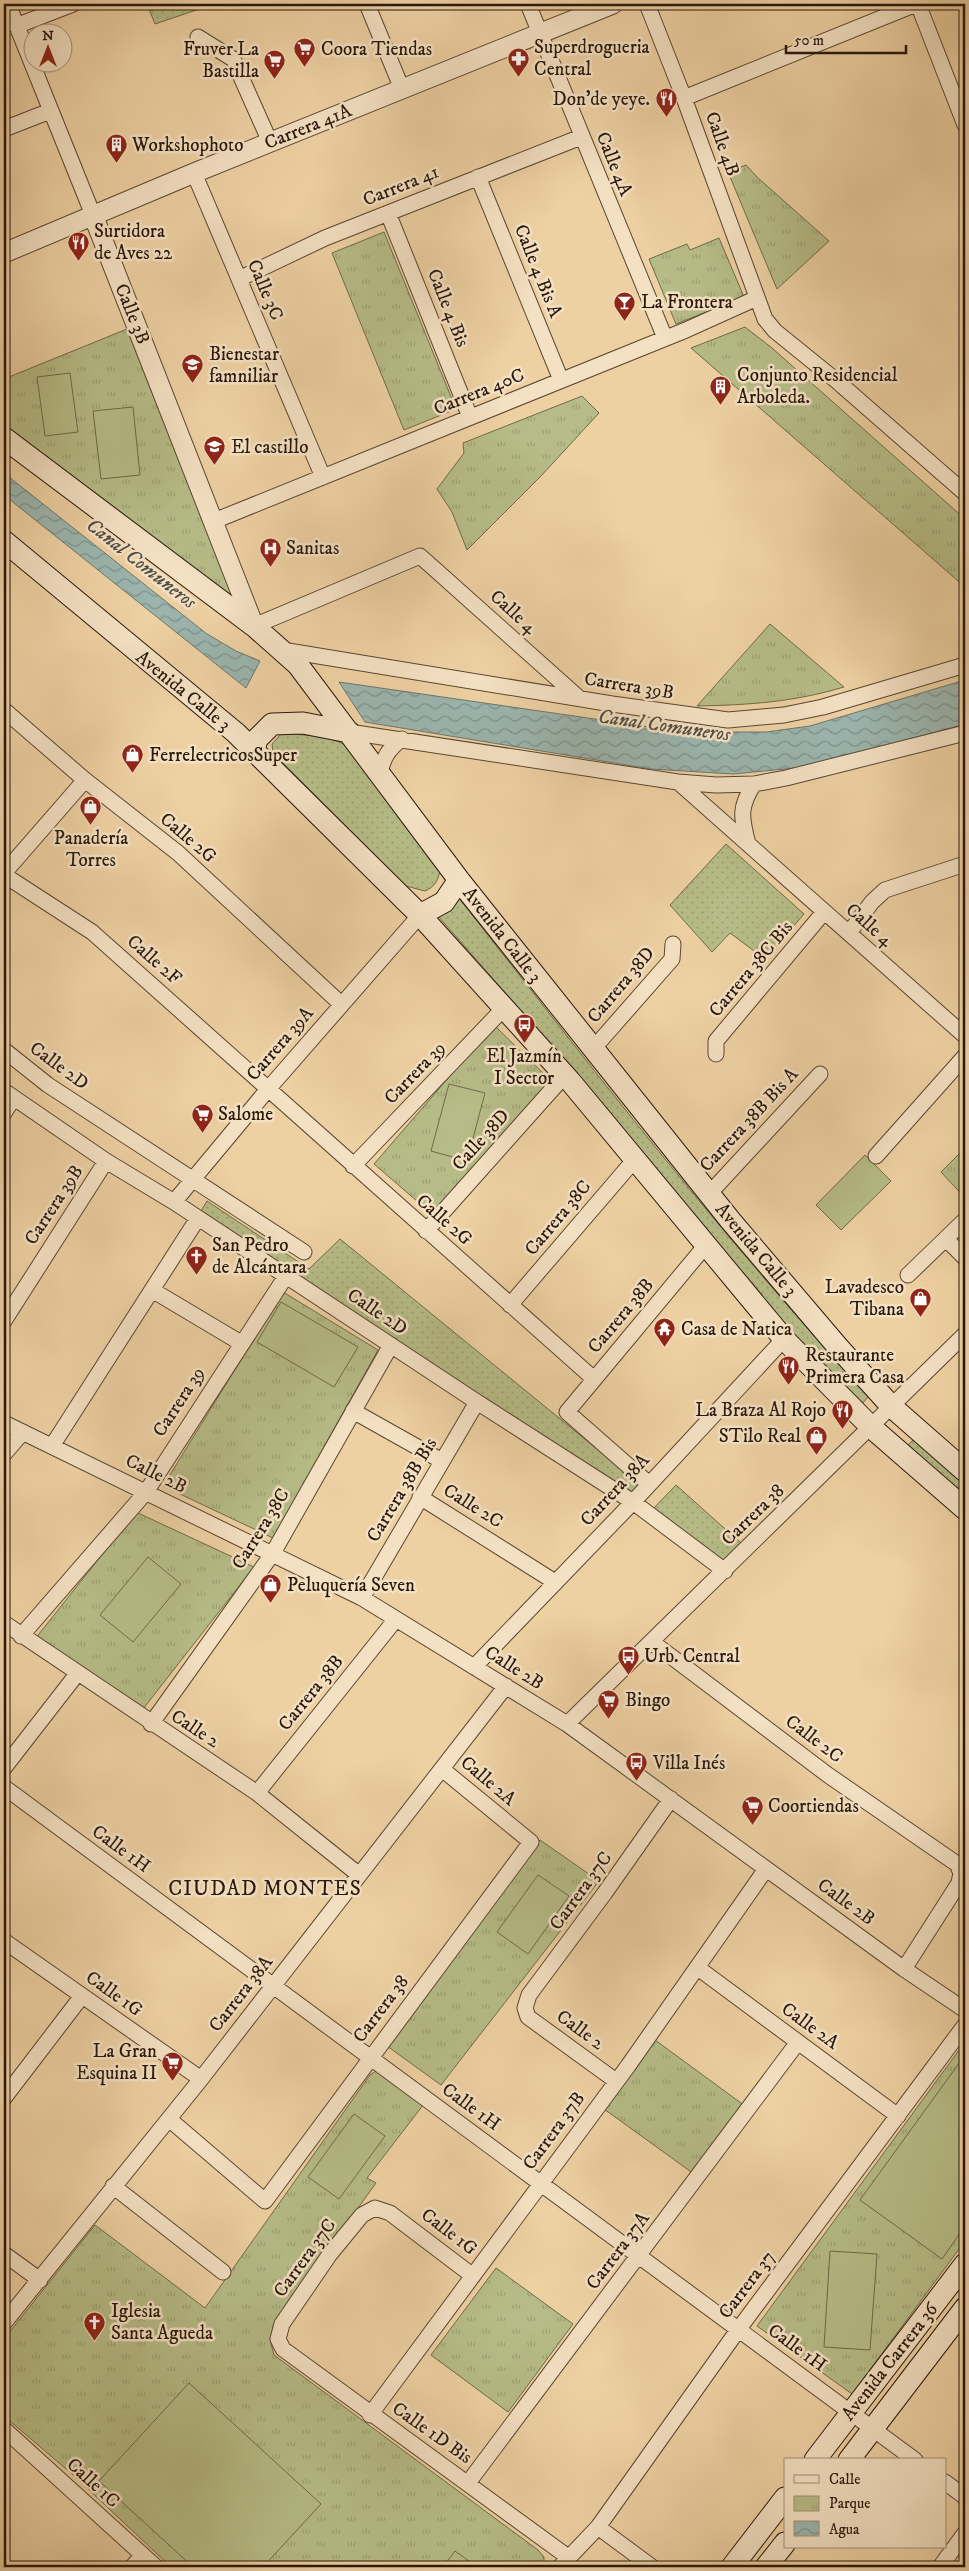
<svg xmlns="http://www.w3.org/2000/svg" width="969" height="2571" font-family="'IM FELL DW Pica',serif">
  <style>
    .grass { fill: url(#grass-dots); stroke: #6f6a49 }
    .park { fill: url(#park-tufts); stroke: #6f6a49 }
    .pitch { fill: #b6bc87; stroke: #6f6a49 }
    .water { fill: url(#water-waves); stroke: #6d766d }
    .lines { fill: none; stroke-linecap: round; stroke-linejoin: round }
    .minor-casing { stroke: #5a4631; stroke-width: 17 }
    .tertiary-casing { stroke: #5a4631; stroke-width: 21 }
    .secondary-casing { stroke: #28170b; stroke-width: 23 }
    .minor { stroke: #f4e1c3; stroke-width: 15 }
    .tertiary { stroke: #f4e1c3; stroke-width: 19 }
    .secondary { stroke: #f4e1c3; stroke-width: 21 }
    .labels { text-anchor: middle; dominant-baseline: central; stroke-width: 5; stroke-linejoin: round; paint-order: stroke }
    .poi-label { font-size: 19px; fill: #28170b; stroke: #f4e1c3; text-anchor: start }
    .street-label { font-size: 19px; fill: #28170b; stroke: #f4e1c3 }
    .water-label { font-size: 20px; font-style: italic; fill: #504e44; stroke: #f4e1c3 }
    .quarter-label { font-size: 21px; letter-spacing: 1px; fill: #28170b; stroke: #f4e1c3 }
  </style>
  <defs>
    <pattern id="grass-dots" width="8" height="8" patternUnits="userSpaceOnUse" patternTransform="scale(1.25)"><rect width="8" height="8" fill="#b6bc87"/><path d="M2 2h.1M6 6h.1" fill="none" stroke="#9ca173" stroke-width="1.8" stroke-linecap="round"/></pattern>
    <pattern id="park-tufts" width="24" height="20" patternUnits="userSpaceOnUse" patternTransform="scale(1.25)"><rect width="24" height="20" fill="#b6bc87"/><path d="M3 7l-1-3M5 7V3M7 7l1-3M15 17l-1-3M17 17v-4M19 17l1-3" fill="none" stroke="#9ca173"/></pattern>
    <pattern id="water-waves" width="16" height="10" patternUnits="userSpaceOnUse" patternTransform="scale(1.25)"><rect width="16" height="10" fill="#9bb5ae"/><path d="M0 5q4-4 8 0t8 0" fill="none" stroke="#7e928c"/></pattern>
  </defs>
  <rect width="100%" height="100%" fill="#eed1a3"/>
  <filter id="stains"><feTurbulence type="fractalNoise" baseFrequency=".004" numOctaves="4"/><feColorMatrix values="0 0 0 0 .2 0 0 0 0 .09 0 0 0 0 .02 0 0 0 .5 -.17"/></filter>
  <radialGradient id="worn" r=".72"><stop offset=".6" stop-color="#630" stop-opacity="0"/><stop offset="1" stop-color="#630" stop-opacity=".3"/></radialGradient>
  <path class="grass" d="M147,4H211V5L155,24Z
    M282,733L325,737L350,746L440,869C439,879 435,887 425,891L406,886L273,753L272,744Z
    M726,844L804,914L765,959L730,933L712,952L670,905Z
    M458,897C591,1066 722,1238 869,1396L860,1406L790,1333L566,1062L438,916C448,912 454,907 458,897Z
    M207,1201L309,1269L340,1239L641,1485L634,1496L201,1211Z
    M914,1439L965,1484V1497L907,1446Z
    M676,1485L742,1544L725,1561L651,1511Z"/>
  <path class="park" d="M746,165L757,177L829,241L777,289L728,172Z
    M384,232L456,409L404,430L332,253Z
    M719,238L744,297L676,324L649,259L687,244L690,250Z
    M745,327L772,348L965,519V587L691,348Z
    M127,329L233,597L4,424V379Z
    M582,396L599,413L541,476L467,550L452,512L437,489L464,453L463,443Z
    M770,624L844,687C794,702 749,705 697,706Z
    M494,1025L550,1080L432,1214L374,1164Z
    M965,1148V1198L941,1172Z
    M283,1292L378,1350L273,1538L163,1486Z
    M136,1512L254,1567L143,1709L35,1639Z
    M540,1840L599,1881L441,2085L387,2046Z
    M655,2040L745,2106L694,2174L604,2109Z
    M965,2042V2241L852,2394L757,2326Z
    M376,2071L427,2100L367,2178L376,2183L273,2326L271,2344L274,2355L538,2550L544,2557V2567H171L72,2474L4,2416V2339L95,2225L205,2308L370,2075Z
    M496,2268L573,2324L508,2412L431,2355Z"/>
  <path class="pitch" d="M70,373L78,432L45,436L37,377Z
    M133,407L140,475L101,479L93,411Z
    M449,1084L485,1093L467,1161L431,1151Z
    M865,1155L891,1181L841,1230L816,1205Z
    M281,1302L358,1347L334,1387L257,1342Z
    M148,1557L181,1584L133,1642L100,1615Z
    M538,1875L569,1896L528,1954L497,1932Z
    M965,2055V2226L942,2259L860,2200Z
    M354,2114L385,2136L339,2199L308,2177Z
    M830,2251L877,2254L870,2350L824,2347Z
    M189,2383L321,2504L263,2567H193L99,2481Z
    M455,2551L477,2567H443Z"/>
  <path class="water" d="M4,473L207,634L236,651L260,661L246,688L4,495Z
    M965,680V724L806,767L733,774L651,769L365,722L339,682L657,728L732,732H766L810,726Z"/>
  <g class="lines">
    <defs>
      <path id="minor" d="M8,4L93,215
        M367,4L402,89
        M528,4L665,338
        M647,4L684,98L765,319L775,331L838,382L965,493
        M918,4L965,125
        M16,26L73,4
        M198,37L233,59L270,142
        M684,98L916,4
        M4,129L50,111
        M194,173L323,477
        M478,177L561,380
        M388,213L470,417
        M239,279L325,238L581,137
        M214,521L686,330L757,298
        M254,626L420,556L579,698
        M282,650L612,704L728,720L784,715L823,707L965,665
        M4,710L85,780L178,853L341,1004
        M349,732L678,782L716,785L754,784L786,778L965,733
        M380,773C383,758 389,748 402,739
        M678,782L965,1036
        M748,844C741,817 739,807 754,784
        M4,873L85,780
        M4,875L92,932L594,1379
        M849,933L872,902L885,890L965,864
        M593,1049L672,959L673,944
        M4,1050L48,1085L304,1252
        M716,1054V1041L824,912
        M4,1091L106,1161L174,1202L477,1402L633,1502L725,1571
        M4,1113L13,1099
        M876,1156L965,1056
        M353,1166L505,1007
        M709,1194L820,1074
        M174,1202L269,1088L420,915
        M426,1231L565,1075
        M946,1239L965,1258
        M908,1275L965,1220
        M152,1290L241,1343
        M510,1305L636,1158
        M4,1321L106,1161
        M353,1411L442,1461
        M4,1423L362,1598L567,1724L904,1969L965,2010
        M52,1446L198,1218
        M4,1454L23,1432
        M649,1484L567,1412L706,1245
        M420,1497L555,1582
        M362,1598L477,1402
        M4,1623L257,1793L358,1874
        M21,1636L146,1492L286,1276
        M652,1642L828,1775L957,1864L961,1873L959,1883L904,1969
        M474,1667L633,1502L784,1339
        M151,1724L273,1553L391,1345
        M567,1724L965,1334
        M4,1768L77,1674
        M4,1787L915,2460
        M257,1793L396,1619
        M4,1941L201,2079
        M698,1968L898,2116
        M616,2081L528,2017L525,2008L529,1995L604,1894L671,1799
        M4,2098L82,1996
        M169,2119L265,2201L531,1842L442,1769
        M113,2186L223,2272
        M4,2254L40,2280
        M473,2276L390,2213L375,2208L362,2215L330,2254L282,2324L278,2339L283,2349L568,2557
        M4,2323L201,2079L506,1686
        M370,2415L628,2066L766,1869
        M4,2429L156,2567
        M945,2482L965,2497
        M468,2483L798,2042
        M598,2527L652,2567
        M132,2567L143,2555
        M560,2567L598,2527L738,2330L965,2025
        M940,2567L965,2533"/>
      <path id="tertiary" d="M93,215L254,626
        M4,253L194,173L613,4"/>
      <path id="secondary" d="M4,438L254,626L298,665L459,880L730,1220L838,1347L892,1407L965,1471
        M4,541L236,733L420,915L570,1081L784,1339L872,1428L965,1509
        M254,751L257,739L272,724L303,723L349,732
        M420,915L444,902L459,880
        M815,2460L965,2264
        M849,2460L965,2308
        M732,2567L785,2498
        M766,2567L785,2543"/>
    </defs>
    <use href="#minor" class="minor-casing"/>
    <use href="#tertiary" class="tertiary-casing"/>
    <use href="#secondary" class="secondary-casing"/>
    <use href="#minor" class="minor"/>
    <use href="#tertiary" class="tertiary"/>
    <use href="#secondary" class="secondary"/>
  </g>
  <defs>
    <symbol id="supermarket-pin" viewBox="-11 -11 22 30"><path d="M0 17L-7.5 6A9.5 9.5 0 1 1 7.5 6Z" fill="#8f2418" stroke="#f4e1c3"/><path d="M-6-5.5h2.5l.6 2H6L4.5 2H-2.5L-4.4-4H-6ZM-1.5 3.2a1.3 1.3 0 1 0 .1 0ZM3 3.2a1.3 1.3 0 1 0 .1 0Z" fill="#fff"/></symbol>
    <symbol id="pharmacy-pin" viewBox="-11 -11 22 30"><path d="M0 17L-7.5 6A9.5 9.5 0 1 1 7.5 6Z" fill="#8f2418" stroke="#f4e1c3"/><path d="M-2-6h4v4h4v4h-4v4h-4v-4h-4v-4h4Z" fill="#fff"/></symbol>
    <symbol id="restaurant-pin" viewBox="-11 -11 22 30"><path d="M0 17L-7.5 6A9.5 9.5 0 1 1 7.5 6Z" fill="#8f2418" stroke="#f4e1c3"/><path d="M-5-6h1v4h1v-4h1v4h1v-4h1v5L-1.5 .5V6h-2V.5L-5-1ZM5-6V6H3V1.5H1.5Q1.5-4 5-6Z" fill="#fff"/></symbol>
    <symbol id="building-pin" viewBox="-11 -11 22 30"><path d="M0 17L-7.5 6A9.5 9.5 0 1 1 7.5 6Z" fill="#8f2418" stroke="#f4e1c3"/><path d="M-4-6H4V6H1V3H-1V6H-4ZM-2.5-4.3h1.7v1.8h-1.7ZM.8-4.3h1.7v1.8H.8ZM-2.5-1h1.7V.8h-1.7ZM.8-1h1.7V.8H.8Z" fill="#fff"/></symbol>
    <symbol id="bar-pin" viewBox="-11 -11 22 30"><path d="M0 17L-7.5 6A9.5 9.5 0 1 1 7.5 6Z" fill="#8f2418" stroke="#f4e1c3"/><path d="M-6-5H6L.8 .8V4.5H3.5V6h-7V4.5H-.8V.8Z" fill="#fff"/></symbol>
    <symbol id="school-pin" viewBox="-11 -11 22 30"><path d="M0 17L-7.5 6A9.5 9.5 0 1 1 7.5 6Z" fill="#8f2418" stroke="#f4e1c3"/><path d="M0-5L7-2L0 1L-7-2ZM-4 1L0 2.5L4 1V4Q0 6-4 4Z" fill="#fff"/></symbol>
    <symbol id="hospital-pin" viewBox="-11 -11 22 30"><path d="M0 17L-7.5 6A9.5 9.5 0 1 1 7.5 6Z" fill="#8f2418" stroke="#f4e1c3"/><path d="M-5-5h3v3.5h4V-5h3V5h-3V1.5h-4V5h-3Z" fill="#fff"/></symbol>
    <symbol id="shop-pin" viewBox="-11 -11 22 30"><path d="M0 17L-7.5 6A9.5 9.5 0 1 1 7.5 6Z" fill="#8f2418" stroke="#f4e1c3"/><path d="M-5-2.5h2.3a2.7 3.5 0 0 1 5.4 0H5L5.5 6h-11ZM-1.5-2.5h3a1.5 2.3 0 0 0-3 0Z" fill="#fff"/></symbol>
    <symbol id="bus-pin" viewBox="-11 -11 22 30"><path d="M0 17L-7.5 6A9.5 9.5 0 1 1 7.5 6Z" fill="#8f2418" stroke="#f4e1c3"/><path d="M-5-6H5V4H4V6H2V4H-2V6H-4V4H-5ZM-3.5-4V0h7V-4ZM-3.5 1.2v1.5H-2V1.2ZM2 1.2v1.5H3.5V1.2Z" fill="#fff"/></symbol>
    <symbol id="church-pin" viewBox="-11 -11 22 30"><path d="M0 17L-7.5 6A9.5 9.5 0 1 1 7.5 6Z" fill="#8f2418" stroke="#f4e1c3"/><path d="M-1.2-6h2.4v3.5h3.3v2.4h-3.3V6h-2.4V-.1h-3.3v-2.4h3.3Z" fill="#fff"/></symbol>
    <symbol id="temple-pin" viewBox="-11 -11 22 30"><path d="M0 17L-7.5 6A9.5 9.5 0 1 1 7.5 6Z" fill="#8f2418" stroke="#f4e1c3"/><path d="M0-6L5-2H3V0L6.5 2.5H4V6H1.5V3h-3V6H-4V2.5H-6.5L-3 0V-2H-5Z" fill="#fff"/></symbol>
  </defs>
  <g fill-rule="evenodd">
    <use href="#supermarket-pin" x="292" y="36" width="25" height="34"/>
    <use href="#pharmacy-pin" x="506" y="46" width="25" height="34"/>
    <use href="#supermarket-pin" x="262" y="48" width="25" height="34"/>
    <use href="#restaurant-pin" x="654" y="86" width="25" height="34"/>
    <use href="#building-pin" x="104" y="132" width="25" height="34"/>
    <use href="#restaurant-pin" x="66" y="230" width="25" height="34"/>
    <use href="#bar-pin" x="612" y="290" width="25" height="34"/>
    <use href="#school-pin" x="180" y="352" width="25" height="34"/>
    <use href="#building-pin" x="708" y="374" width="25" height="34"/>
    <use href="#school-pin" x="202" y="434" width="25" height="34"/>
    <use href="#hospital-pin" x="258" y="536" width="25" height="34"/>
    <use href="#shop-pin" x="120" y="742" width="25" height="34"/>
    <use href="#shop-pin" x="78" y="794" width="25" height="34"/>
    <use href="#bus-pin" x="512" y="1012" width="25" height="34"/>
    <use href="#supermarket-pin" x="190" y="1102" width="25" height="34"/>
    <use href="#church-pin" x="184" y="1244" width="25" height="34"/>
    <use href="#shop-pin" x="908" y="1286" width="25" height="34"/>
    <use href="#temple-pin" x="652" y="1316" width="25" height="34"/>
    <use href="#restaurant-pin" x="776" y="1354" width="25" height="34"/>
    <use href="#restaurant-pin" x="830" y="1398" width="25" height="34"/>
    <use href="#shop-pin" x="804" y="1424" width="25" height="34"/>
    <use href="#shop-pin" x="258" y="1572" width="25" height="34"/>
    <use href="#bus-pin" x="616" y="1644" width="25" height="34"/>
    <use href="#supermarket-pin" x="596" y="1688" width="25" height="34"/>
    <use href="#bus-pin" x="624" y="1750" width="25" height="34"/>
    <use href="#supermarket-pin" x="740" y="1794" width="25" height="34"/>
    <use href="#supermarket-pin" x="160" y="2050" width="25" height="34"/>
    <use href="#church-pin" x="82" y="2310" width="25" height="34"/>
  </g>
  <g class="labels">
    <g class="poi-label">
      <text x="534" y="47">Superdrogueria<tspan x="534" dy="22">Central</tspan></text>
      <text x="259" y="49" text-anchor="end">Fruver La<tspan x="259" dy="22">Bastilla</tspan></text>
      <text x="321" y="49">Coora Tiendas</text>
      <text x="650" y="99" text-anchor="end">Don'de yeye.</text>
      <text x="132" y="145">Workshophoto</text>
      <text x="94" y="231">Surtidora<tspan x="94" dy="22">de Aves 22</tspan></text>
      <text x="641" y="302">La Frontera</text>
      <text x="209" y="354">Bienestar<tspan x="209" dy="22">famniliar</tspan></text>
      <text x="737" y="375">Conjunto Residencial<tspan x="737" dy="22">Arboleda.</tspan></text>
      <text x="231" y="447">El castillo</text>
      <text x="286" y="548">Sanitas</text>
      <text x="149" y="755">FerrelectricosSuper</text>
      <text x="91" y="838" text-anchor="middle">Panadería<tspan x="91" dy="22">Torres</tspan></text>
      <text x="524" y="1056" text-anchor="middle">El Jazmín<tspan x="524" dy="22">I Sector</tspan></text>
      <text x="218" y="1114">Salome</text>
      <text x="212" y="1245">San Pedro<tspan x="212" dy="22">de Alcántara</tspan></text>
      <text x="904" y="1287" text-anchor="end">Lavadesco<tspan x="904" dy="22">Tibana</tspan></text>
      <text x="681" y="1329">Casa de Natica</text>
      <text x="805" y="1355">Restaurante<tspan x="805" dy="22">Primera Casa</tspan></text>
      <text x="826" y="1410" text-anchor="end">La Braza Al Rojo</text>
      <text x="801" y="1436" text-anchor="end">STilo Real</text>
      <text x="287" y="1585">Peluquería Seven</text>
      <text x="644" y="1656">Urb. Central</text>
      <text x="625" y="1700">Bingo</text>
      <text x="653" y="1763">Villa Inés</text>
      <text x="768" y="1806">Coortiendas</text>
      <text x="157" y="2051" text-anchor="end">La Gran<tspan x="157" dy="22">Esquina II</tspan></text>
      <text x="111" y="2311">Iglesia<tspan x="111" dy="22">Santa Agueda</tspan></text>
    </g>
    <g class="street-label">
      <text transform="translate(308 127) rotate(-22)">Carrera 41A</text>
      <text transform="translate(722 144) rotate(70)">Calle 4B</text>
      <text transform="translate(614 164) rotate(68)">Calle 4A</text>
      <text transform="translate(401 186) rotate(-22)">Carrera 41</text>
      <text transform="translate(538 271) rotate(68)">Calle 4 Bis A</text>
      <text transform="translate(265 290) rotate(67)">Calle 3C</text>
      <text transform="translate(448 308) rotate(68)">Calle 4 Bis</text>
      <text transform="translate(132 314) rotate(68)">Calle 3B</text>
      <text transform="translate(479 392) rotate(-22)">Carrera 40C</text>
      <text transform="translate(513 612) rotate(42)">Calle 4</text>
      <text transform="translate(629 686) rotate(9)">Carrera 39B</text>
      <text transform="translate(183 691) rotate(39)">Avenida Calle 3</text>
      <text transform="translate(188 838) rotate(40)">Calle 2G</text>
      <text transform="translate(869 925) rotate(41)">Calle 4</text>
      <text transform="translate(502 935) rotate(52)">Avenida Calle 3</text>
      <text transform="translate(154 960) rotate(41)">Calle 2F</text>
      <text transform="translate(751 969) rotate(-50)">Carrera 38C Bis</text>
      <text transform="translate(621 985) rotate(-50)">Carrera 38D</text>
      <text transform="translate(280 1044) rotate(-49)">Carrera 39A</text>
      <text transform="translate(59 1066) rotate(36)">Calle 2D</text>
      <text transform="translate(415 1073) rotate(-46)">Carrera 39</text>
      <text transform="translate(749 1120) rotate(-47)">Carrera 38B Bis A</text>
      <text transform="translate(481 1140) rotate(-48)">Calle 38D</text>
      <text transform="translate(54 1205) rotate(-57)">Carrera 39B</text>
      <text transform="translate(558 1218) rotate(-50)">Carrera 38C</text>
      <text transform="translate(444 1220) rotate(41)">Calle 2G</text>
      <text transform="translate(756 1250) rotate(50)">Avenida Calle 3</text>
      <text transform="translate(377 1312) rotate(34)">Calle 2D</text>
      <text transform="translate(621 1316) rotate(-50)">Carrera 38B</text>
      <text transform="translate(179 1402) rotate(-57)">Carrera 39</text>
      <text transform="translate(156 1474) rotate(26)">Calle 2B</text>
      <text transform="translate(402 1490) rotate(-59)">Carrera 38B Bis</text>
      <text transform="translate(615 1490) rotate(-47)">Carrera 38A</text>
      <text transform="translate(473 1506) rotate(32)">Calle 2C</text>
      <text transform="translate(753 1515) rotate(-44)">Carrera 38</text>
      <text transform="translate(261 1529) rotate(-58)">Carrera 38C</text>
      <text transform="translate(514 1668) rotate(32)">Calle 2B</text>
      <text transform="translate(311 1693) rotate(-51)">Carrera 38B</text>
      <text transform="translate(195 1729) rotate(33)">Calle 2</text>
      <text transform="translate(814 1739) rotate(37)">Calle 2C</text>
      <text transform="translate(488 1781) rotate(40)">Calle 2A</text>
      <text transform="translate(121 1849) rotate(36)">Calle 1H</text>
      <text transform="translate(581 1891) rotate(-54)">Carrera 37C</text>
      <text transform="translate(846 1902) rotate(36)">Calle 2B</text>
      <text transform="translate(114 1994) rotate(35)">Calle 1G</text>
      <text transform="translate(241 1994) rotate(-52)">Carrera 38A</text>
      <text transform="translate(381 2009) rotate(-53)">Carrera 38</text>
      <text transform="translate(810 2026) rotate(36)">Calle 2A</text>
      <text transform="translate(580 2030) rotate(36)">Calle 2</text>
      <text transform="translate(471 2107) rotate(36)">Calle 1H</text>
      <text transform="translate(554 2131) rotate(-54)">Carrera 37B</text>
      <text transform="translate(449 2232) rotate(37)">Calle 1G</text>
      <text transform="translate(618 2251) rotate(-53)">Carrera 37A</text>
      <text transform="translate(305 2258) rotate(-54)">Carrera 37C</text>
      <text transform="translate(747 2285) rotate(-53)">Carrera 37</text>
      <text transform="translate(797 2348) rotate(36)">Calle 1H</text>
      <text transform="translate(890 2362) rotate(-52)">Avenida Carrera 36</text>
      <text transform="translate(432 2433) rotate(35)">Calle 1D Bis</text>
      <text transform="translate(93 2483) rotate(42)">Calle 1C</text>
    </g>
    <g class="water-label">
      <text transform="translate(141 564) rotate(38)">Canal Comuneros</text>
      <text transform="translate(664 726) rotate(8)">Canal Comuneros</text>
    </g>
    <g class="quarter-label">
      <text x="265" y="1889">CIUDAD MONTES</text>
    </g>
  </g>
  <rect width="969" height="2571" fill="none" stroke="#eed1a3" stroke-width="20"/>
  <rect x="5" y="5" width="959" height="2561" fill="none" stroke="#28170b" stroke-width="2.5"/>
  <rect x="10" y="10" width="949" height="2551" fill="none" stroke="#28170b"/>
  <rect x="784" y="2458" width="162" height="90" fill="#f4e1c3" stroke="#a29079"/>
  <rect x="794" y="2475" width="25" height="8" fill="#f4e1c3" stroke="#a29079"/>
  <text x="829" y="2484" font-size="15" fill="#28170b">Calle</text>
  <rect x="794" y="2496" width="25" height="15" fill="url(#park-tufts)" stroke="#a29079"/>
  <text x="829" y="2508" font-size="15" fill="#28170b">Parque</text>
  <rect x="794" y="2521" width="25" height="15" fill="url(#water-waves)" stroke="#a29079"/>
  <text x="829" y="2534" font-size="15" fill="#28170b">Agua</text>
  <g transform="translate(48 48)"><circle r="24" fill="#f4e1c3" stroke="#a29079"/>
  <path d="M0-4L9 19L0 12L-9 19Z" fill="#8f2418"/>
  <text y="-8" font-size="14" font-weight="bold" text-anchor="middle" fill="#28170b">N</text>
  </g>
  <path d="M786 45v8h120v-8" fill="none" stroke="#28170b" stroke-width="2.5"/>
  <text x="794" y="45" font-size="15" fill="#28170b" stroke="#f4e1c3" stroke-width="4" paint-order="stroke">50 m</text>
  <rect width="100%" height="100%" filter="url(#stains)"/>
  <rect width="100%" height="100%" fill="url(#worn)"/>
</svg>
